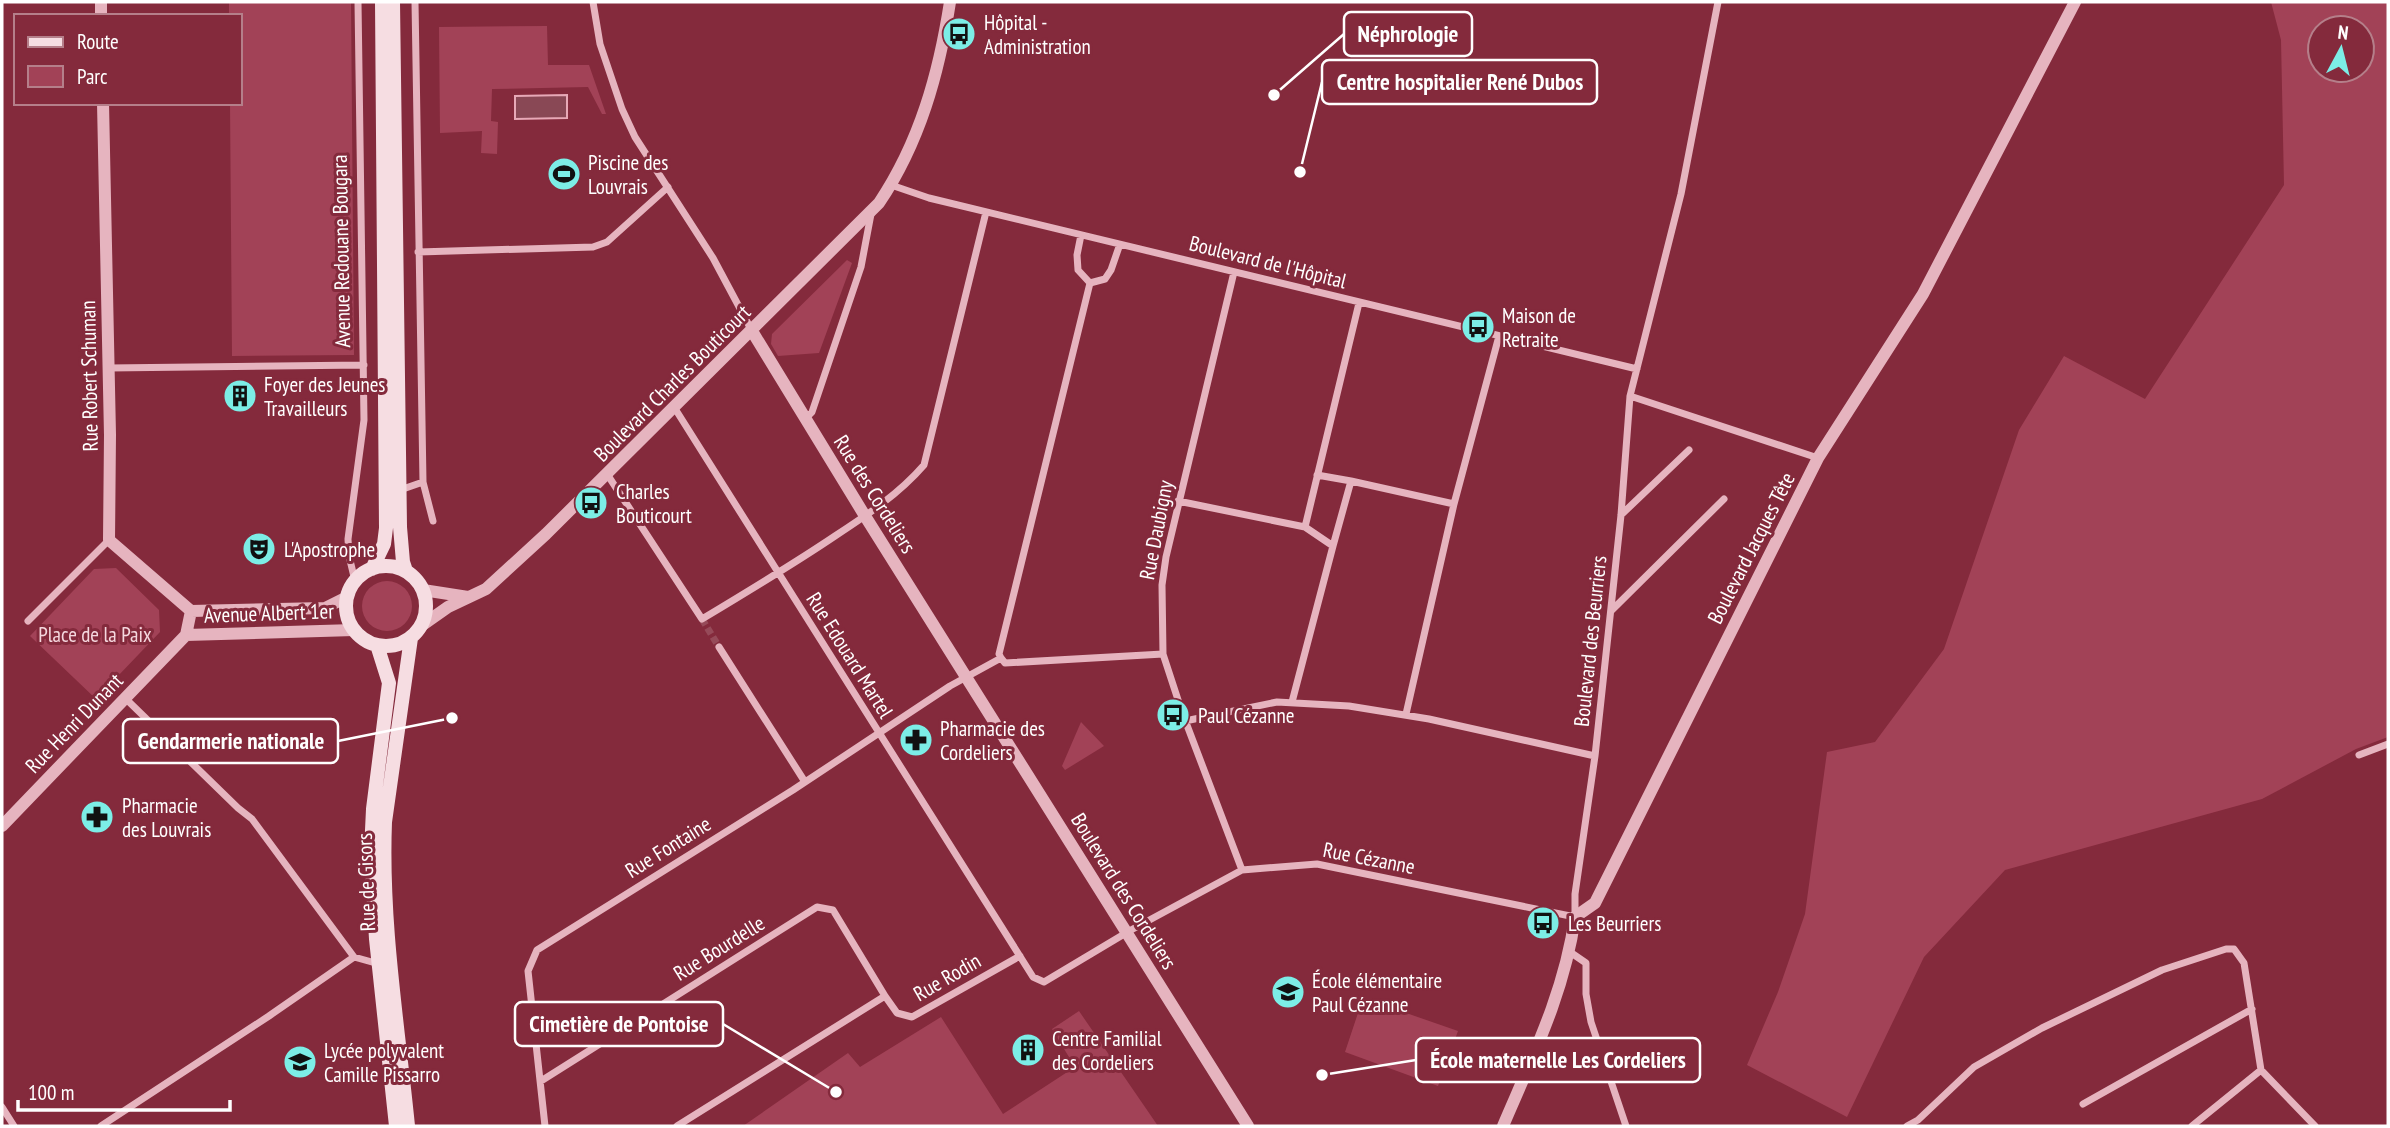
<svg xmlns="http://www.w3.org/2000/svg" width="2390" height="1128" font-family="'PT Sans Narrow',sans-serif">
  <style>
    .green { fill: #a24257; fill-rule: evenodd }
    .water { fill: #894855; stroke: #e7a9b7; stroke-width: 2 }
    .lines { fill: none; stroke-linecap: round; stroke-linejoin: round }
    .minor-tunnel { stroke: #964a59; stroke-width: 7; stroke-dasharray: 7 3.5; stroke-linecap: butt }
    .minor { stroke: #e6b4bf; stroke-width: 7 }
    .tertiary { stroke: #e6b4bf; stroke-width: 12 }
    .secondary { stroke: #f6dde2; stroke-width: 14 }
    .labels { text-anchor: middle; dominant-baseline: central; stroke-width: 6; stroke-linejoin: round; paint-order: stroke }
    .poi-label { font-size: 21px; fill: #fff; stroke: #842a3c; text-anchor: start }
    .street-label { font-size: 21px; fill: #fff; stroke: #842a3c }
    .park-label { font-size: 21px; fill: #f5d7de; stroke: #842a3c }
    .leader { fill: none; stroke: #fff; stroke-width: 2.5 }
    .callout-dot { fill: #fff; stroke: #842a3c; stroke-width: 2.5 }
    .callout { fill: #842a3c; stroke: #fff; stroke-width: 2.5 }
    .callout-label { font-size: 23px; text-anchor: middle; font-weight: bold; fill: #fff }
  </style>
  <rect width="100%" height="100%" fill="#842a3c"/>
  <path class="green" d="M229,2H351L354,355L232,356L230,103H240V16H229Z
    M2271,2H2388V737L2356,749L2262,799L2005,870L1924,957L1847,1117L1747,1065L1778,992L1805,914L1827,752L1875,742L1944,649L2019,430L2064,356L2145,399L2284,185L2281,40ZM2320,28H2362V70H2320Z
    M547,26L548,65H589L606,114H602L588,87L492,89L491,121L498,122L497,154L481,153L482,131L440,133L439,27Z
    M847,260L852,263L819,353L778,356L771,344L772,334Z
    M116,568L159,610L160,632L96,699L30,636L94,569Z
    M362 606a25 25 0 1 1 50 0a25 25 0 1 1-50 0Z
    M1081,722L1104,746L1065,770L1062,766Z
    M1363,998L1458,1031L1438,1086L1345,1052Z
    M1079,1011L1158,1126H743L848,1053L860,1067L941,1017L1003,1114L1075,1067L1052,1029Z"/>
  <path class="water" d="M567,95V118L515,119V96Z"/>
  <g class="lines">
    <path class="minor-tunnel" d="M702,619L719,647"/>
    <path class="minor" d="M415,2L423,482L433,521
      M593,2L600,44L622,109L635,137L713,258L752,331
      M891,185L929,198L1637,369
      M1081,235L1077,255L1078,270L1090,283L1105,279L1111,270L1120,244
      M418,252L593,247L607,242L668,187
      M1234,272L1166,557L1162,585L1163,654L1182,712L1242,870
      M109,368L364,365
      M1630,396L1818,458
      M674,407L1033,977L1044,982L1131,930L1242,870L1317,864L1575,917V894L1595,756L1621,515L1630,396L1681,194L1718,2
      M806,418L812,412L861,267L871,214
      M607,474L702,619C747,592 792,565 835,536C867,515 899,494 924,465L986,212
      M1317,475L1351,481L1333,546L1305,527L1359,303
      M1351,481L1454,504
      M400,490L423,482
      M1178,501L1305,527
      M1621,515L1689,450
      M355,581L349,556L348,539L364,420L358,2
      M1611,611L1724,499
      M28,621L109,540
      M719,647L805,782
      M1001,658L1005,663L1163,654
      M125,698L238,808L252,819L354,957L379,964
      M1292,702L1333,546
      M1406,714L1454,504L1499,336
      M1185,721L1277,702L1349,706L1429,719L1595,756
      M2359,755L2388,744
      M1570,952L1586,963V994L1591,1022L1626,1126
      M541,1081L817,907L833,910L885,996
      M2083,1104L2252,1009
      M2,1107L14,1126
      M101,1126L269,1016L354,957
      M545,1126L528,971L537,950L793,790L950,686L1001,658L999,654L1090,283
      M677,1126L885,996L897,1013L912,1017L1020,956
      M1907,1126L1918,1120L1974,1067L2042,1028L2162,970L2226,949H2234L2244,963L2261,1070L2315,1126
      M2192,1126L2261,1070"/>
    <path class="tertiary" d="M101,2V16
      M103,103L110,435L109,540L191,611
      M752,331L865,516L1248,1126
      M423,590L468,597
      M191,611L325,608L347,597
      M421,626L448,607L486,589L546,534L879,203C920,142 939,73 950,2
      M186,635L354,630
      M2,826L186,635L191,611
      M1503,1126C1532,1058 1565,991 1575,917L1595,903L1818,458L1923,294L2075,2"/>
    <path class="secondary" d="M393,2L400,527L403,562L406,571
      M346 606a40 40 0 1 1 80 0a40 40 0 1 1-80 0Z
      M372,569L384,544L386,528L382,2
      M377,645L389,683L373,809L371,851L376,939L396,1126
      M408,1126C398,1025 381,923 385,822L411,638"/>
  </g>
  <defs>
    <symbol id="bus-disc" viewBox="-11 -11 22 22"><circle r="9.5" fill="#7cede6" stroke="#842a3c"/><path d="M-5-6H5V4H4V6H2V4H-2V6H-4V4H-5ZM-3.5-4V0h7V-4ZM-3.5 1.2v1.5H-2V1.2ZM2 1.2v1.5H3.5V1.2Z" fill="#111"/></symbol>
    <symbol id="stadium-disc" viewBox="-11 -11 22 22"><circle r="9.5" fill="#7cede6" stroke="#842a3c"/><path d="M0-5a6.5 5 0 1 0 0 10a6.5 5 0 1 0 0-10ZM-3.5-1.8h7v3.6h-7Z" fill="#111"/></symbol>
    <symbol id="building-disc" viewBox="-11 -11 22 22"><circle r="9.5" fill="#7cede6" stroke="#842a3c"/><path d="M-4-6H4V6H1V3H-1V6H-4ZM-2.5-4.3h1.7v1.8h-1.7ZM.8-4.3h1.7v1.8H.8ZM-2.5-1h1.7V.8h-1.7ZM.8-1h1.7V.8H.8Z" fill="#111"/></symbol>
    <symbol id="theatre-disc" viewBox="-11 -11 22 22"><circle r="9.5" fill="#7cede6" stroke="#842a3c"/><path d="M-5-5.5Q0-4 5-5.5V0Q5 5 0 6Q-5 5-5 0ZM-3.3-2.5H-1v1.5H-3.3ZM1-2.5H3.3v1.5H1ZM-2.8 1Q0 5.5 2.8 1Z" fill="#111"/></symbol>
    <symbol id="pharmacy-disc" viewBox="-11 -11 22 22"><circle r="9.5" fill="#7cede6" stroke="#842a3c"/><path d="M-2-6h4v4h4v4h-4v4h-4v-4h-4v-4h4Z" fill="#111"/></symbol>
    <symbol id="school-disc" viewBox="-11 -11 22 22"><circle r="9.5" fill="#7cede6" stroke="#842a3c"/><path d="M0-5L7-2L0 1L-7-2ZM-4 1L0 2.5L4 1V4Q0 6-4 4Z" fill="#111"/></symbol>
  </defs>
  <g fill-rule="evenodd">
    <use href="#bus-disc" x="940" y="15" width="38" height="38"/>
    <use href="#stadium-disc" x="545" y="155" width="38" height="38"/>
    <use href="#bus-disc" x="1459" y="308" width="38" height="38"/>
    <use href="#building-disc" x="221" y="377" width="38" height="38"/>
    <use href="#bus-disc" x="572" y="484" width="38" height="38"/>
    <use href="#theatre-disc" x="240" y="530" width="38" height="38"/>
    <use href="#bus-disc" x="1154" y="696" width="38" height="38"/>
    <use href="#pharmacy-disc" x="897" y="721" width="38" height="38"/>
    <use href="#pharmacy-disc" x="78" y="798" width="38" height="38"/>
    <use href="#bus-disc" x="1524" y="904" width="38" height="38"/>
    <use href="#school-disc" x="1269" y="973" width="38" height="38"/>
    <use href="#building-disc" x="1009" y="1031" width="38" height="38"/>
    <use href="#school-disc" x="281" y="1043" width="38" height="38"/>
  </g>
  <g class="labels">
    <g class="poi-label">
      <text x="984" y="22">Hôpital -<tspan x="984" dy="24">Administration</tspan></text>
      <text x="588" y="162">Piscine des<tspan x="588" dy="24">Louvrais</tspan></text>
      <text x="1502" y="315">Maison de<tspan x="1502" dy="24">Retraite</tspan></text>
      <text x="264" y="384">Foyer des Jeunes<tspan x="264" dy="24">Travailleurs</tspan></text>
      <text x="616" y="491">Charles<tspan x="616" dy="24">Bouticourt</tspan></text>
      <text x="284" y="549">L'Apostrophe</text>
      <text x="1198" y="715">Paul Cézanne</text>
      <text x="940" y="728">Pharmacie des<tspan x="940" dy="24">Cordeliers</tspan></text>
      <text x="122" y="805">Pharmacie<tspan x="122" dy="24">des Louvrais</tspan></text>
      <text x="1568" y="923">Les Beurriers</text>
      <text x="1312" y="980">École élémentaire<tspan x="1312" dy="24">Paul Cézanne</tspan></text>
      <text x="1052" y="1038">Centre Familial<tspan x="1052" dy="24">des Cordeliers</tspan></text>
      <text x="324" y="1050">Lycée polyvalent<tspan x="324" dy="24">Camille Pissarro</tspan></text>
    </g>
    <g class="street-label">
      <text transform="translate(341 251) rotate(-91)">Avenue Redouane Bougara</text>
      <text transform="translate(1268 262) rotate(14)">Boulevard de l'Hôpital</text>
      <text transform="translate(89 376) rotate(-91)">Rue Robert Schuman</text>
      <text transform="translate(672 383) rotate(-45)">Boulevard Charles Bouticourt</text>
      <text transform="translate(875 494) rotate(58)">Rue des Cordeliers</text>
      <text transform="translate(1156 530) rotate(-79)">Rue Daubigny</text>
      <text transform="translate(1751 548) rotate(-63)">Boulevard Jacques Tête</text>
      <text transform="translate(269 613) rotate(-2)">Avenue Albert 1er</text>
      <text transform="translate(1590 641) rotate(-84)">Boulevard des Beurriers</text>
      <text transform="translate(850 655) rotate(58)">Rue Edouard Martel</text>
      <text transform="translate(74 723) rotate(-46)">Rue Henri Dunant</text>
      <text transform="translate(668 847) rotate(-32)">Rue Fontaine</text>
      <text transform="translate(1369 858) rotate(11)">Rue Cézanne</text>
      <text transform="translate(366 882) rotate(-92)">Rue de Gisors</text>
      <text transform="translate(1124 891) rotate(58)">Boulevard des Cordeliers</text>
      <text transform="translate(719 948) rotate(-32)">Rue Bourdelle</text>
      <text transform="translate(947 977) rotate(-30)">Rue Rodin</text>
    </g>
    <g class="park-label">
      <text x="95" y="634">Place de la Paix</text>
    </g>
  </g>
  <path class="leader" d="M1274 95L1344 34M1300 172L1322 82M452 718L338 741M836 1092L723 1024M1322 1075L1416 1060"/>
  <g class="callout-dot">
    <circle cx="1274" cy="95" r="7"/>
    <circle cx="1300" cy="172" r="7"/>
    <circle cx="452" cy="718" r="7"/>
    <circle cx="836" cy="1092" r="7"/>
    <circle cx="1322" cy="1075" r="7"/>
  </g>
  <g class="callout">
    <rect x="1344" y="12" width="128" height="44" rx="7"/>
    <rect x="1322" y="60" width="275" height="44" rx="7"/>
    <rect x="123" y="719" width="215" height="44" rx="7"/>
    <rect x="515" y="1002" width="208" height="44" rx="7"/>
    <rect x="1416" y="1038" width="284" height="44" rx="7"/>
  </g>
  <g class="callout-label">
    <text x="1408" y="42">Néphrologie</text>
    <text x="1460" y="90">Centre hospitalier René Dubos</text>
    <text x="231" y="749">Gendarmerie nationale</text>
    <text x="619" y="1032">Cimetière de Pontoise</text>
    <text x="1558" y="1068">École maternelle Les Cordeliers</text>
  </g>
  <rect width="2390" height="1128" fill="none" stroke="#ffffff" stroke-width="7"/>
  <rect x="14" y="14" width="228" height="91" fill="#842a3c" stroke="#b57f8a" stroke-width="2"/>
  <rect x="28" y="37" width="35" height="10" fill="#f6dde2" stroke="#b57f8a" stroke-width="2"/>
  <text x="77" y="49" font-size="21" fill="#ffffff">Route</text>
  <rect x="28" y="66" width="35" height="21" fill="#a24257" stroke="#b57f8a" stroke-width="2"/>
  <text x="77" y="84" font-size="21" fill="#ffffff">Parc</text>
  <g transform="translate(2341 49) rotate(7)"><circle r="33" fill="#842a3c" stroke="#b57f8a" stroke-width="2"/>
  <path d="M0-5L12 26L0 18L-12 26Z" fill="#7cede6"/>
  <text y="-10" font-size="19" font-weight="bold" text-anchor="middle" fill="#ffffff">N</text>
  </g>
  <path d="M18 1100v10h212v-10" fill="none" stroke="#ffffff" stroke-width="3.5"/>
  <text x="28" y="1100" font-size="21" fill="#ffffff" stroke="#842a3c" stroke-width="5" paint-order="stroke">100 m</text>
</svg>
